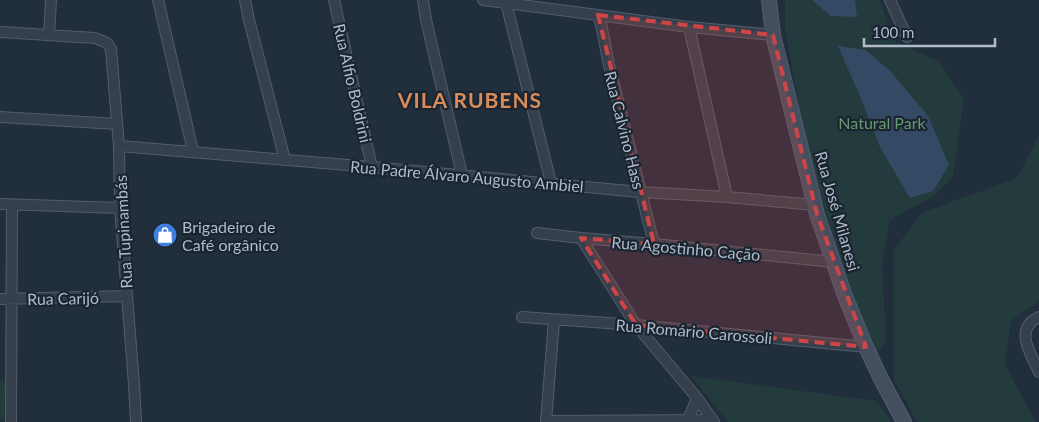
<svg xmlns="http://www.w3.org/2000/svg" width="1039" height="422" font-family="Lato,sans-serif">
  <style>
    .green { fill: #233b3d }
    .water { fill: #344a64 }
    .lines { fill: none; stroke-linecap: round; stroke-linejoin: round }
    .street-casing { stroke: #535d6a; stroke-width: 12 }
    .secondary-casing { stroke: #535d6a; stroke-width: 16 }
    .street { stroke: #35404c; stroke-width: 10 }
    .secondary { stroke: #434f5f; stroke-width: 14 }
    .marked { fill: #ce4548; fill-opacity: 0.2; stroke: #ce4548; stroke-width: 4; stroke-dasharray: 10 6; stroke-linejoin: round }
    .labels { text-anchor: middle; dominant-baseline: central; stroke-width: 4.5; stroke-linejoin: round; paint-order: stroke }
    .street-label { font-size: 16px; fill: #b0bac8; stroke: #1a2531 }
    .park-label { font-size: 16px; fill: #669a70; stroke: #1a2531 }
    .poi-label { font-size: 16px; fill: #b0bac8; stroke: #1a2531; text-anchor: start }
    .district-label { font-size: 21px; font-weight: bold; letter-spacing: 1px; fill: #d98c5a; stroke: #1a2531 }
  </style>
  <rect width="100%" height="100%" fill="#212e3c"/>
  <path class="green" d="M785,0H880L893,40L939,62L964,99L953,176L934,196L890,220L882,265L886,341L873,358L820,193L803,129L785,27Z
    M1039,135V301L1011,321L1005,365L1036,422H917L894,379V250L921,213L1017,178Z
    M691,376L876,401L892,422H728Z
    M0,380L11,383L5,420H0Z"/>
  <path class="water" d="M812,0H855L857,17L831,16Z
    M838,46L866,50L891,72L928,116L949,165L933,191L910,198L880,147L862,101Z"/>
  <g class="lines">
    <defs>
      <path id="street" d="M158,0L193,151
        M245,0L249,20L285,160
        M334,0L372,167
        M423,0L426,20L462,175
        M483,0L689,27L773,35
        M890,0L907,37
        M506,3L551,183
        M598,15L601,24L609,65L654,244
        M689,27L727,197
        M0,32L95,38L107,43L111,49L119,146L120,208L134,384L136,422
        M49,35L51,0
        M0,117L117,124
        M119,146L372,167L640,192L727,197L815,205
        M0,204L120,208
        M537,233L581,238L654,244L834,262
        M581,238L636,325L697,398L714,422
        M0,299L127,296
        M522,317L636,325L866,347
        M1039,317C1013,329 1031,354 1039,372
        M688,420L697,398
        M547,421L713,420
        M11,422L12,205
        M546,422L554,320"/>
      <path id="secondary" d="M769,0L773,35L817,214L845,296L866,347L881,379L904,422"/>
    </defs>
    <use href="#street" class="street-casing"/>
    <use href="#secondary" class="secondary-casing"/>
    <use href="#street" class="street"/>
    <use href="#secondary" class="secondary"/>
  </g>
  <path class="marked" d="M598,15L773,35L817,214L866,347L636,325L581,238L654,244Z"/>
  <defs>
    <symbol id="shop-disc" viewBox="-11 -11 22 22"><circle r="9.5" fill="#3f7fe0" stroke="#1a2531"/><path d="M-5-2.5h2.3a2.7 3.5 0 0 1 5.4 0H5L5.5 6h-11ZM-1.5-2.5h3a1.5 2.3 0 0 0-3 0Z" fill="#fff"/></symbol>
  </defs>
  <g fill-rule="evenodd">
    <use href="#shop-disc" x="151" y="221" width="28" height="28"/>
  </g>
  <g class="labels">
    <g class="street-label">
      <text transform="translate(353 83) rotate(77)">Rua Alfio Boldrini</text>
      <text transform="translate(625 130) rotate(76)">Rua Calvino Hass</text>
      <text transform="translate(467 176) rotate(5)">Rua Padre Álvaro Augusto Ambiel</text>
      <text transform="translate(838 211) rotate(74)">Rua José Milanesi</text>
      <text transform="translate(123 232) rotate(-93)">Rua Tupinambás</text>
      <text transform="translate(686 248) rotate(5)">Rua Agostinho Cação</text>
      <text transform="translate(63 298) rotate(-1)">Rua Carijó</text>
      <text transform="translate(694 331) rotate(5)">Rua Romário Carossoli</text>
    </g>
    <g class="park-label">
      <text x="882" y="122">Natural Park</text>
    </g>
    <g class="poi-label">
      <text x="182" y="226">Brigadeiro de<tspan x="182" dy="18">Café orgânico</tspan></text>
    </g>
    <g class="district-label">
      <text x="470" y="99">VILA RUBENS</text>
    </g>
  </g>
  <path d="M864 38v8h131v-8" fill="none" stroke="#b0bac8" stroke-width="2.5"/>
  <text x="872" y="38" font-size="15" fill="#b0bac8" stroke="#1a2531" stroke-width="4" paint-order="stroke">100 m</text>
</svg>
